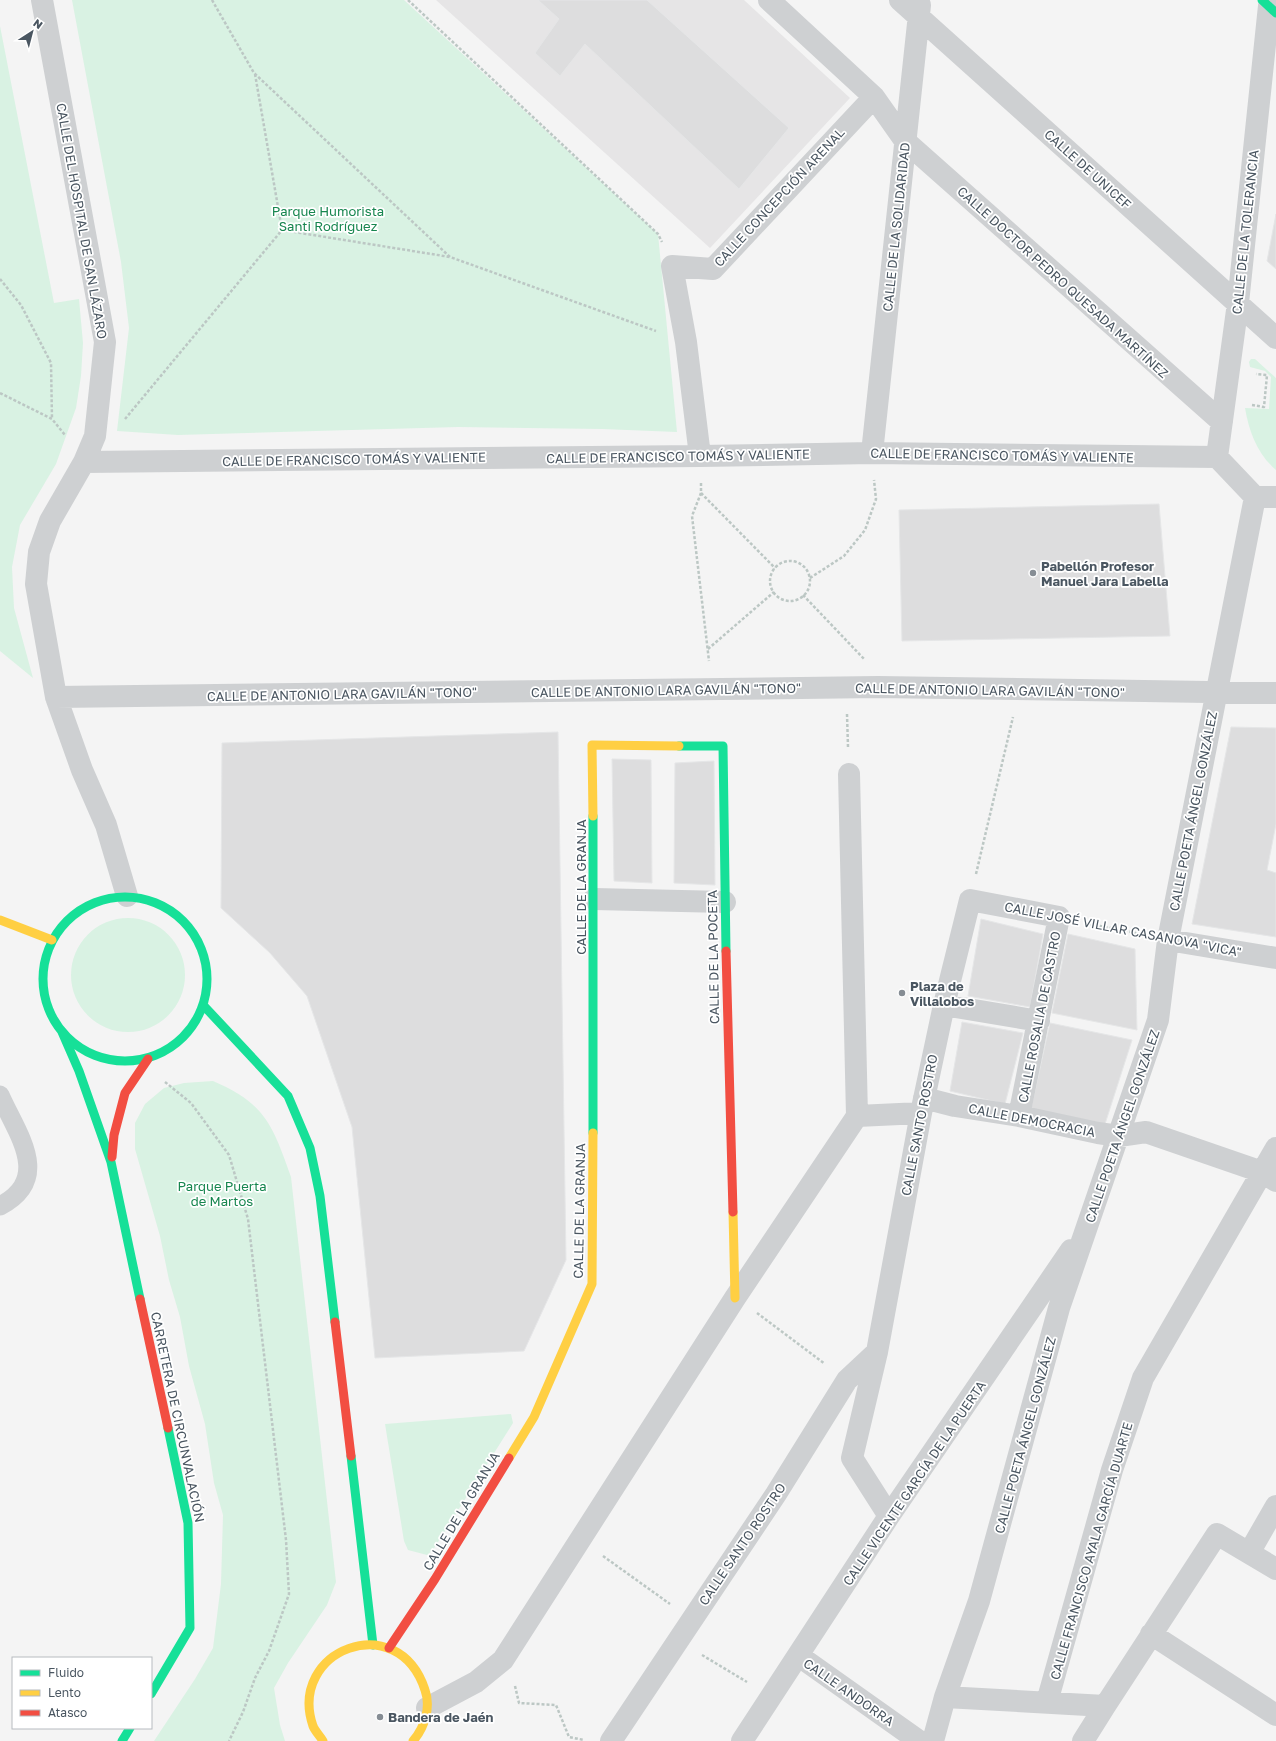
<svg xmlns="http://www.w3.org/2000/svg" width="1276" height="1741" font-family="'Golos Text',sans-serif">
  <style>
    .education { fill: #e6e5e6 }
    .green { fill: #d9f2e3 }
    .building { fill: #ddddde; stroke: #e5e6e7 }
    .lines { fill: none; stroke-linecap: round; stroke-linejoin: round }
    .path { stroke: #bcc7c4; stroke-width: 2.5; stroke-dasharray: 3 2; stroke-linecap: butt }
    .lane { stroke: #ced0d2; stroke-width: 19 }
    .street { stroke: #ced0d2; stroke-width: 22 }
    .fast { stroke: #16e098; stroke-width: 9 }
    .slow { stroke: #ffcf43; stroke-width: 9 }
    .jam { stroke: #f24e42; stroke-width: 9 }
    .poi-dot { fill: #868d94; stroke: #fff; stroke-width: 1.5 }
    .labels { text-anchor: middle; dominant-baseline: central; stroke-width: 3.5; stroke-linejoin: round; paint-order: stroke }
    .street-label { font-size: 13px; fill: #4a5661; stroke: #fff }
    .park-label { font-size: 13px; fill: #17864f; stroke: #fff }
    .poi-label { font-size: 13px; font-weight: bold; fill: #4a5661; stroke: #fff; text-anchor: start }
  </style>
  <rect width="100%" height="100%" fill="#f4f4f4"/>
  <path class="education" d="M436,0H744L850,98L710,248Z"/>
  <path class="green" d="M72,0H404L658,234L677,432L602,429L458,427L178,435L117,431L129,328L121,262Z
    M0,26L54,303L79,299L83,343L81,376L76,408L56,464L20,525L12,567L14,608L33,678L0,651Z
    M1251,359H1255L1276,378V470C1257,454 1249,431 1245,408L1269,409L1271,377L1265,371L1250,367L1249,362Z
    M71 975a57 57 0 1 1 114 0a57 57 0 1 1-114 0Z
    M213,1081C265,1103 273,1126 291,1177L336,1582L327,1605L288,1663L274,1688L280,1725L285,1741H154L195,1679L213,1648L221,1584L223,1515L214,1483L205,1424L189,1366L180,1317L169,1280L160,1236L135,1149V1123L145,1104L164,1088L184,1083Z
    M511,1414L513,1423L433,1550L427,1555L408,1550L404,1541L385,1424Z"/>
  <path class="building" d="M538,0H647L789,128L739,189L585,44L560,76L535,53L559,19Z
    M1276,214V269L1267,261Z
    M1159,504L1170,636L902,641L899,510Z
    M1231,727L1276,728V824L1267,870L1276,873V937L1192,924Z
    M558,732L566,1260L524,1351L375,1358L352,1127L307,996L270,953L221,908L222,743Z
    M612,759L651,760L652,883L614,881Z
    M714,761L715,885L674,883L675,763Z
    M981,919L1043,934L1030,1007L968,996Z
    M1068,934L1135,949L1137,1030L1052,1013Z
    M962,1022L1023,1033L1005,1104L950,1091Z
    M1050,1023L1132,1040L1105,1124L1031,1109Z"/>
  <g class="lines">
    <path class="path" d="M212,0L254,73L450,257L656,331
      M408,0L658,234L662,242
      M255,74L282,230L450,257
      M0,279L21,305L51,363L52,419
      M0,393L52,419L65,435
      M1252,405L1264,407L1267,375L1256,374
      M125,419L282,230
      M701,483V493L775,568
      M701,493L692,516L709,661
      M770 581a20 20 0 1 1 40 0a20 20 0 1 1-40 0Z
      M810,578L844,556L865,530L876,499L874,480
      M803,595L865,660
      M708,649L774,592
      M847,714L848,747
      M976,874L1013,717
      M1085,923L1141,934
      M165,1082L191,1103L229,1155L248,1219L286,1540L289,1594L269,1651L255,1678L243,1712L229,1741
      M757,1313L825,1364
      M603,1556L670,1604
      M702,1655L747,1682
      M515,1686L519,1703L556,1705L569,1737L584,1740"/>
    <path class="lane" d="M0,1095C17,1134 53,1178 0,1206"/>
    <path class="street" d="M42,0L105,342L95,436L84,462L50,521L39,552L36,584L56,697L82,770L106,825L127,896
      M769,0L874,97L905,141L1222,422
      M900,0L1276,338
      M872,453L920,5
      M700,456L686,342L672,266L713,269L874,97
      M1217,457L1238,303L1269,6
      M84,462L700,456L872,453L1217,457L1255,497
      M1255,497H1276
      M56,697L878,687L1276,693
      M849,774L857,1116
      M594,899L725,902
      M1168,940L1276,958
      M944,1005L1039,1021
      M924,1098L955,1106L1019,1116L1098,1133L1119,1136L1146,1132L1262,1172L1276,1181
      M889,1516L852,1458L877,1352L921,1113L944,1005L970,900L1059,917L1019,1116
      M1249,1553L1276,1506
      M1151,1634L1276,1715
      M799,1656L919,1741
      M945,1697L1105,1706
      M1047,1702L1112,1470L1143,1378L1276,1148
      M427,1708L476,1682L503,1660L735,1298L857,1116L921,1113
      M611,1741L776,1494L847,1380L877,1352
      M742,1741L889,1516L1071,1250
      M933,1741L945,1697L979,1601L1059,1308L1158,1020L1168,940L1255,497
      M1083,1741L1105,1706L1217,1534L1276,1569"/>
    <path class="fast" d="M1262,0L1276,13
      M679,746H723L726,951
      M43 979a82 82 0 1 1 164 0a82 82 0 1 1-164 0Z
      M204,1006L288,1096L310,1148L320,1196L335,1322
      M62,1032L79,1071L111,1162L140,1299
      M593,1133V816
      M351,1456L373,1645
      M151,1694L190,1628L188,1523L168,1428
      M122,1741L130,1728"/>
    <path class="slow" d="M593,816L592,745L679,746
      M0,920L52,940
      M733,1212L735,1298
      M509,1458L534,1417L592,1284L593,1133
      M323,1741C320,1736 315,1731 313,1726C287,1650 398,1607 425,1690C431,1707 425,1727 413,1741"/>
    <path class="jam" d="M726,951L733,1212
      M112,1157L114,1135L125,1093L148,1059
      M140,1299L168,1428
      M335,1322L351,1456
      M389,1648L435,1579L509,1458"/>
  </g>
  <g class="poi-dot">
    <circle cx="1033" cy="573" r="4"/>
    <circle cx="902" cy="993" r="4"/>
    <circle cx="380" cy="1717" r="4"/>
  </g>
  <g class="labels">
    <g class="street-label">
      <text transform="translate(1088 169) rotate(42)">CALLE DE UNICEF</text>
      <text transform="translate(779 197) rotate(-47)">CALLE CONCEPCIÓN ARENAL</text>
      <text transform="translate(82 221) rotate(80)">CALLE DEL HOSPITAL DE SAN LÁZARO</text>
      <text transform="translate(896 227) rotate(-84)">CALLE DE LA SOLIDARIDAD</text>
      <text transform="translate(1245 232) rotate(-84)">CALLE DE LA TOLERANCIA</text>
      <text transform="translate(1063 282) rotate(42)">CALLE DOCTOR PEDRO QUESADA MARTÍNEZ</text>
      <text transform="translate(1002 455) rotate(1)">CALLE DE FRANCISCO TOMÁS Y VALIENTE</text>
      <text transform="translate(678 456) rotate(-1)">CALLE DE FRANCISCO TOMÁS Y VALIENTE</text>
      <text transform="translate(354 459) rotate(-1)">CALLE DE FRANCISCO TOMÁS Y VALIENTE</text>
      <text transform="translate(666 690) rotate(-1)">CALLE DE ANTONIO LARA GAVILÁN "TONO"</text>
      <text transform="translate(990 690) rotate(1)">CALLE DE ANTONIO LARA GAVILÁN "TONO"</text>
      <text transform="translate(342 694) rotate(-1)">CALLE DE ANTONIO LARA GAVILÁN "TONO"</text>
      <text transform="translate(1193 811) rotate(-79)">CALLE POETA ÁNGEL GONZÁLEZ</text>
      <text transform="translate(581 887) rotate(-90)">CALLE DE LA GRANJA</text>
      <text transform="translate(1123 929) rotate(11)">CALLE JOSÉ VILLAR CASANOVA "VICA"</text>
      <text transform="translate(713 957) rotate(-91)">CALLE DE LA POCETA</text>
      <text transform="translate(1039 1017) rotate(-79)">CALLE ROSALIA DE CASTRO</text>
      <text transform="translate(1032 1120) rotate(11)">CALLE DEMOCRACIA</text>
      <text transform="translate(919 1125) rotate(-79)">CALLE SANTO ROSTRO</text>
      <text transform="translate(1122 1126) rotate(-71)">CALLE POETA ÁNGEL GONZÁLEZ</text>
      <text transform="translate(579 1211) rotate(-89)">CALLE DE LA GRANJA</text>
      <text transform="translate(178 1417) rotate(78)">CARRETERA DE CIRCUNVALACIÓN</text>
      <text transform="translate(1025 1435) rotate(-75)">CALLE POETA ÁNGEL GONZÁLEZ</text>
      <text transform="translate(914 1483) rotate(-56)">CALLE VICENTE GARCÍA DE LA PUERTA</text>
      <text transform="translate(461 1511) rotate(-59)">CALLE DE LA GRANJA</text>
      <text transform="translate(742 1544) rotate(-56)">CALLE SANTO ROSTRO</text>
      <text transform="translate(1091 1551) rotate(-74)">CALLE FRANCISCO AYALA GARCÍA DUARTE</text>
      <text transform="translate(849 1692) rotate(35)">CALLE ANDORRA</text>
    </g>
    <g class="park-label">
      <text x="328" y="211">Parque Humorista<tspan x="328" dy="15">Santi Rodríguez</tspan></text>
      <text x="222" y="1186">Parque Puerta<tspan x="222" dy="15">de Martos</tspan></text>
    </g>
    <g class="poi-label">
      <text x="1041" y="566">Pabellón Profesor<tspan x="1041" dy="15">Manuel Jara Labella</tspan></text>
      <text x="910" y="986">Plaza de<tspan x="910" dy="15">Villalobos</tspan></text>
      <text x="388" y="1717">Bandera de Jaén</text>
    </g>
  </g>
  <rect x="12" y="1657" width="140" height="72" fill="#ffffff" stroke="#b7bbc0"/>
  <rect x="20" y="1670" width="20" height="6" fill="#16e098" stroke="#b7bbc0"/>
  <text x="48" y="1677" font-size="12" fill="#4a5661">Fluido</text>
  <rect x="20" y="1690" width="20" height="6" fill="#ffcf43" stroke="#b7bbc0"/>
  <text x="48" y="1697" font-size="12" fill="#4a5661">Lento</text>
  <rect x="20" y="1710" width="20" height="6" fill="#f24e42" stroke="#b7bbc0"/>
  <text x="48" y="1717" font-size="12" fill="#4a5661">Atasco</text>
  <g transform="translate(32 32) rotate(36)" stroke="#ffffff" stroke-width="3" paint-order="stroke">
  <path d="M0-3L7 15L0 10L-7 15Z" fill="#4a5661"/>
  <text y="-6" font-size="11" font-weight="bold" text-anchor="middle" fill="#4a5661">N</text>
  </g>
</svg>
